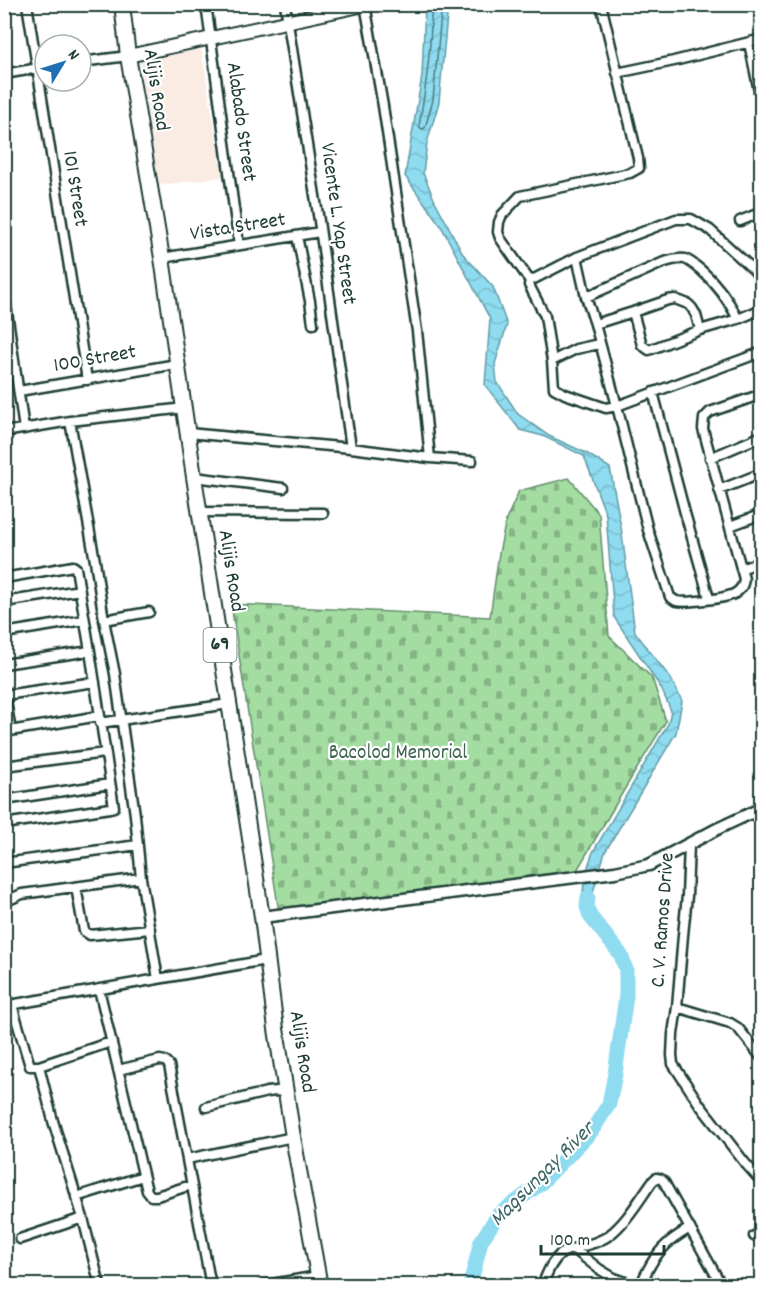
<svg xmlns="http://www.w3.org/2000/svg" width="766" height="1290" font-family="Dekko,sans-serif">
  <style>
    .built { fill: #faebe3 }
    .cemetery { fill: url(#cemetery-stones); stroke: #628d6b; stroke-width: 1.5 }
    .water { fill: url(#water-waves); stroke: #629ca5; stroke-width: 1.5 }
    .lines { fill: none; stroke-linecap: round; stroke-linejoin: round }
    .shore { stroke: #4c7c7f; stroke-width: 1.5 }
    .river { stroke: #8fdbf0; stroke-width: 15 }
    .minor-casing { stroke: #1f3d34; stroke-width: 13 }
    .tertiary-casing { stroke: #1f3d34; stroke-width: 15 }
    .secondary-casing { stroke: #1f3d34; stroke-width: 16 }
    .primary-casing { stroke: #1f3d34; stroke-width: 18 }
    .minor { stroke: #fff; stroke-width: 8 }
    .tertiary { stroke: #fff; stroke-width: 10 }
    .secondary { stroke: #fff; stroke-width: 12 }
    .primary { stroke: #fff; stroke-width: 14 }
    .labels { text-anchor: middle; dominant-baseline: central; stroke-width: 4.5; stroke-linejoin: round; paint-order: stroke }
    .shield { fill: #fff; stroke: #627771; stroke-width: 1.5 }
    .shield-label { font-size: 20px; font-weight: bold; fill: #1f3d34 }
    .street-label { font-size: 21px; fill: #1f3d34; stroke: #fff }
    .park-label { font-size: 21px; fill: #406550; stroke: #fff }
    .water-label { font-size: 22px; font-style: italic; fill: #3b6463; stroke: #fff }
  </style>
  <defs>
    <pattern id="cemetery-stones" width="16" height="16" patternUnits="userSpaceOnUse" patternTransform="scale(1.5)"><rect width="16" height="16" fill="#a4dda2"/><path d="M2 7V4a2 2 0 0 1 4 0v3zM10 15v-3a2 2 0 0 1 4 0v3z" fill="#85b485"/></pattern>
    <pattern id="water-waves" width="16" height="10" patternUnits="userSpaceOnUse" patternTransform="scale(1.5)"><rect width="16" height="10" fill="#8fdbf0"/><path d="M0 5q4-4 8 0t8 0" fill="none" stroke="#7bbdce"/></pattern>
  </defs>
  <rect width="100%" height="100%" fill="#fff"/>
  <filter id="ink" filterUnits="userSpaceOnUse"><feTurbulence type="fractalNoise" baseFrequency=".0167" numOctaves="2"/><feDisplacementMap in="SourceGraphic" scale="12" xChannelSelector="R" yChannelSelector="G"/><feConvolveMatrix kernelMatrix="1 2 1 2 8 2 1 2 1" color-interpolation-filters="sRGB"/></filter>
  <g filter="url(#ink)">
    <path class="built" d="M201,49L223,177L159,185L140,62Z
      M4,366L13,427L4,428Z"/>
    <path class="cemetery" d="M569,478L599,514L609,636L652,678L666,721L627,785L576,872L279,912L231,604L490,617L499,553L506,520L519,491Z"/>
    <path class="water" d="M425,5H448L439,102L427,143L423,173L434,199L463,254L493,287L507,325L495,364L497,382L518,414L549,436L586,453L610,468L621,527L635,632L671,679L682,701L676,733L605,852L593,892L588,897L583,892C584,877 588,865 593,852L668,724L671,711L661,688L614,617L606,515L584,456L543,436L520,430L485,385L490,319L441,226L405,176L422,76Z"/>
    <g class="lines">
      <path class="shore" d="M431,4C432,46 426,86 419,126L422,129L425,128L433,100L442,4"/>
      <path class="river" d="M470,1286L481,1241L498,1215L540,1184L591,1132L609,1104L615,1074L626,996V970L621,955L590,916L587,907L588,897"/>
      <defs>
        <path id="minor" d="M27,4L87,380
          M206,4L239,245
          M285,4L319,221L351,448
          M365,4L383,106L417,331L430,458
          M749,43L762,106
          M81,62L128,56
          M617,73L674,61L762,39
          M4,74L45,67
          M740,221L762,212
          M297,236L310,301L313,324
          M577,257L586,297L595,324L617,406L648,530L670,597L676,601C686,603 729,599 737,592C742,588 743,585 744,579L703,429L704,418L710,412L762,394
          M162,258L320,232
          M530,281L500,238L498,232L499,222L502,215L520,196L630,173L639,168L638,158L601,4
          M762,284L755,271L710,230L691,219H676L577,257L534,279L530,281L529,285L545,316L552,361L554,388L565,394L606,408L617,406L762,352
          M4,291L24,429
          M586,297L662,263C668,261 677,258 685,259C690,261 696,266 701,270C717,284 728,299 738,319
          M633,312L642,345L649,350L700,330L738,319L762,309
          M595,324L633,312L668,300L675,299L688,304L692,308L696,315L700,330
          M552,361L576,349L599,344
          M19,391L177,364
          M653,392L685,513L709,598
          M70,421L95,561L104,620L115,674L135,815L141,878L158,979
          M4,432L70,421L185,408
          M188,433L351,448L430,458L472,461
          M710,458L762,436
          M194,477L283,488
          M719,490L762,473
          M200,512L323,513
          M730,526L762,514
          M741,569L762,561
          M4,578L73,566L76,568L90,651L114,807L110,808L4,824
          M4,602L80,590
          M104,620L149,612
          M4,633L84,620
          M4,664L90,651
          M762,686V703
          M4,689L11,731
          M5,695L95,682
          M100,723L229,704
          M4,732L99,716
          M4,766L105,753
          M4,800L110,784
          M689,844L687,896L683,935L677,1007L673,1034L672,1055L673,1064L700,1105L745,1163L762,1182
          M4,863L138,845
          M76,887L84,931L90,935L150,929
          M4,902L22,894L141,878
          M99,989L147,1191L151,1196H157L191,1185
          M12,1005L30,1066H39L111,1042
          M4,1006L266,960
          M677,1007L730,1023L738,1028L762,1058
          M39,1066L53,1121L83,1218L100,1286
          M118,1070L160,1060L165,1061L169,1065L211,1286
          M206,1107L267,1092L277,1091L286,1093
          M187,1159L293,1137
          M76,1197L143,1176
          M754,1236L762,1232
          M20,1239L83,1218
          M575,1250L599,1269L614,1278L637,1286
          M260,1286L318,1276
          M542,1286C547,1273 554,1254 569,1250C582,1246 597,1244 608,1236C626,1223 639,1200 652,1182L656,1178L661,1179L664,1182L722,1286
          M640,1286C647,1271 654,1256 666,1245C673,1238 682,1233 690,1228"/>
        <path id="tertiary" d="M262,917L615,872L649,865L719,828L762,808"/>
        <path id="secondary" d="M128,56L369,4"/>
        <path id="primary" d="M122,4L128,56L162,258L194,477L237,754L262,917L276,1029L293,1137L320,1286"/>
      </defs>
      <use href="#minor" class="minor-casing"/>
      <use href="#tertiary" class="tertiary-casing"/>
      <use href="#secondary" class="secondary-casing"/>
      <use href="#primary" class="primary-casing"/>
      <use href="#minor" class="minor"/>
      <use href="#tertiary" class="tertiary"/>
      <use href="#secondary" class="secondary"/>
      <use href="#primary" class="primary"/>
    </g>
  </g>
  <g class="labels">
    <rect class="shield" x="203.5" y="628" width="33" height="34" rx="4.5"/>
    <g class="shield-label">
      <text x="220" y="645">69</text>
    </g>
    <g class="street-label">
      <text transform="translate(155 90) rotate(81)">Alijis Road</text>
      <text transform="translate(240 122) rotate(82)">Alabado Street</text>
      <text transform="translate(74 189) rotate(81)">101 Street</text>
      <text transform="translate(337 224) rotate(82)">Vicente L. Yap Street</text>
      <text transform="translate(238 228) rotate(-9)">Vista Street</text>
      <text transform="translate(95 360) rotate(-10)">100 Street</text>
      <text transform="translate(230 571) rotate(81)">Alijis Road</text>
      <text transform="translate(664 920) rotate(-86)">C. V. Ramos Drive</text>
      <text transform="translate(301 1052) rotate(81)">Alijis Road</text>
    </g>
    <g class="park-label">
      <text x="398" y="754">Bacolod Memorial</text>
    </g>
    <g class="water-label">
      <text transform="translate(543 1175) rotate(-45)">Magsungay River</text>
    </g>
  </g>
  <rect width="766" height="1290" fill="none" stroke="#fff" stroke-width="24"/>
  <rect x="12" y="12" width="742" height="1266" fill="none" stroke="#1f3d34" stroke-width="2" filter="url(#ink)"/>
  <g transform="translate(63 63) rotate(52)"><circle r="28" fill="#ffffff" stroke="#a5b1ae" stroke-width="1.5"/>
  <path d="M0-4.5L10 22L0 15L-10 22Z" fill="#1f6fb2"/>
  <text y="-9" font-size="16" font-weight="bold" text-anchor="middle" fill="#1f3d34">N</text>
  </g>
  <path d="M541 1245v9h123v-9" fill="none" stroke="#1f3d34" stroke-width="3"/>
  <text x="550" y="1245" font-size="18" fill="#1f3d34" stroke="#ffffff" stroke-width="4.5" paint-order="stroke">100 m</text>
</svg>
